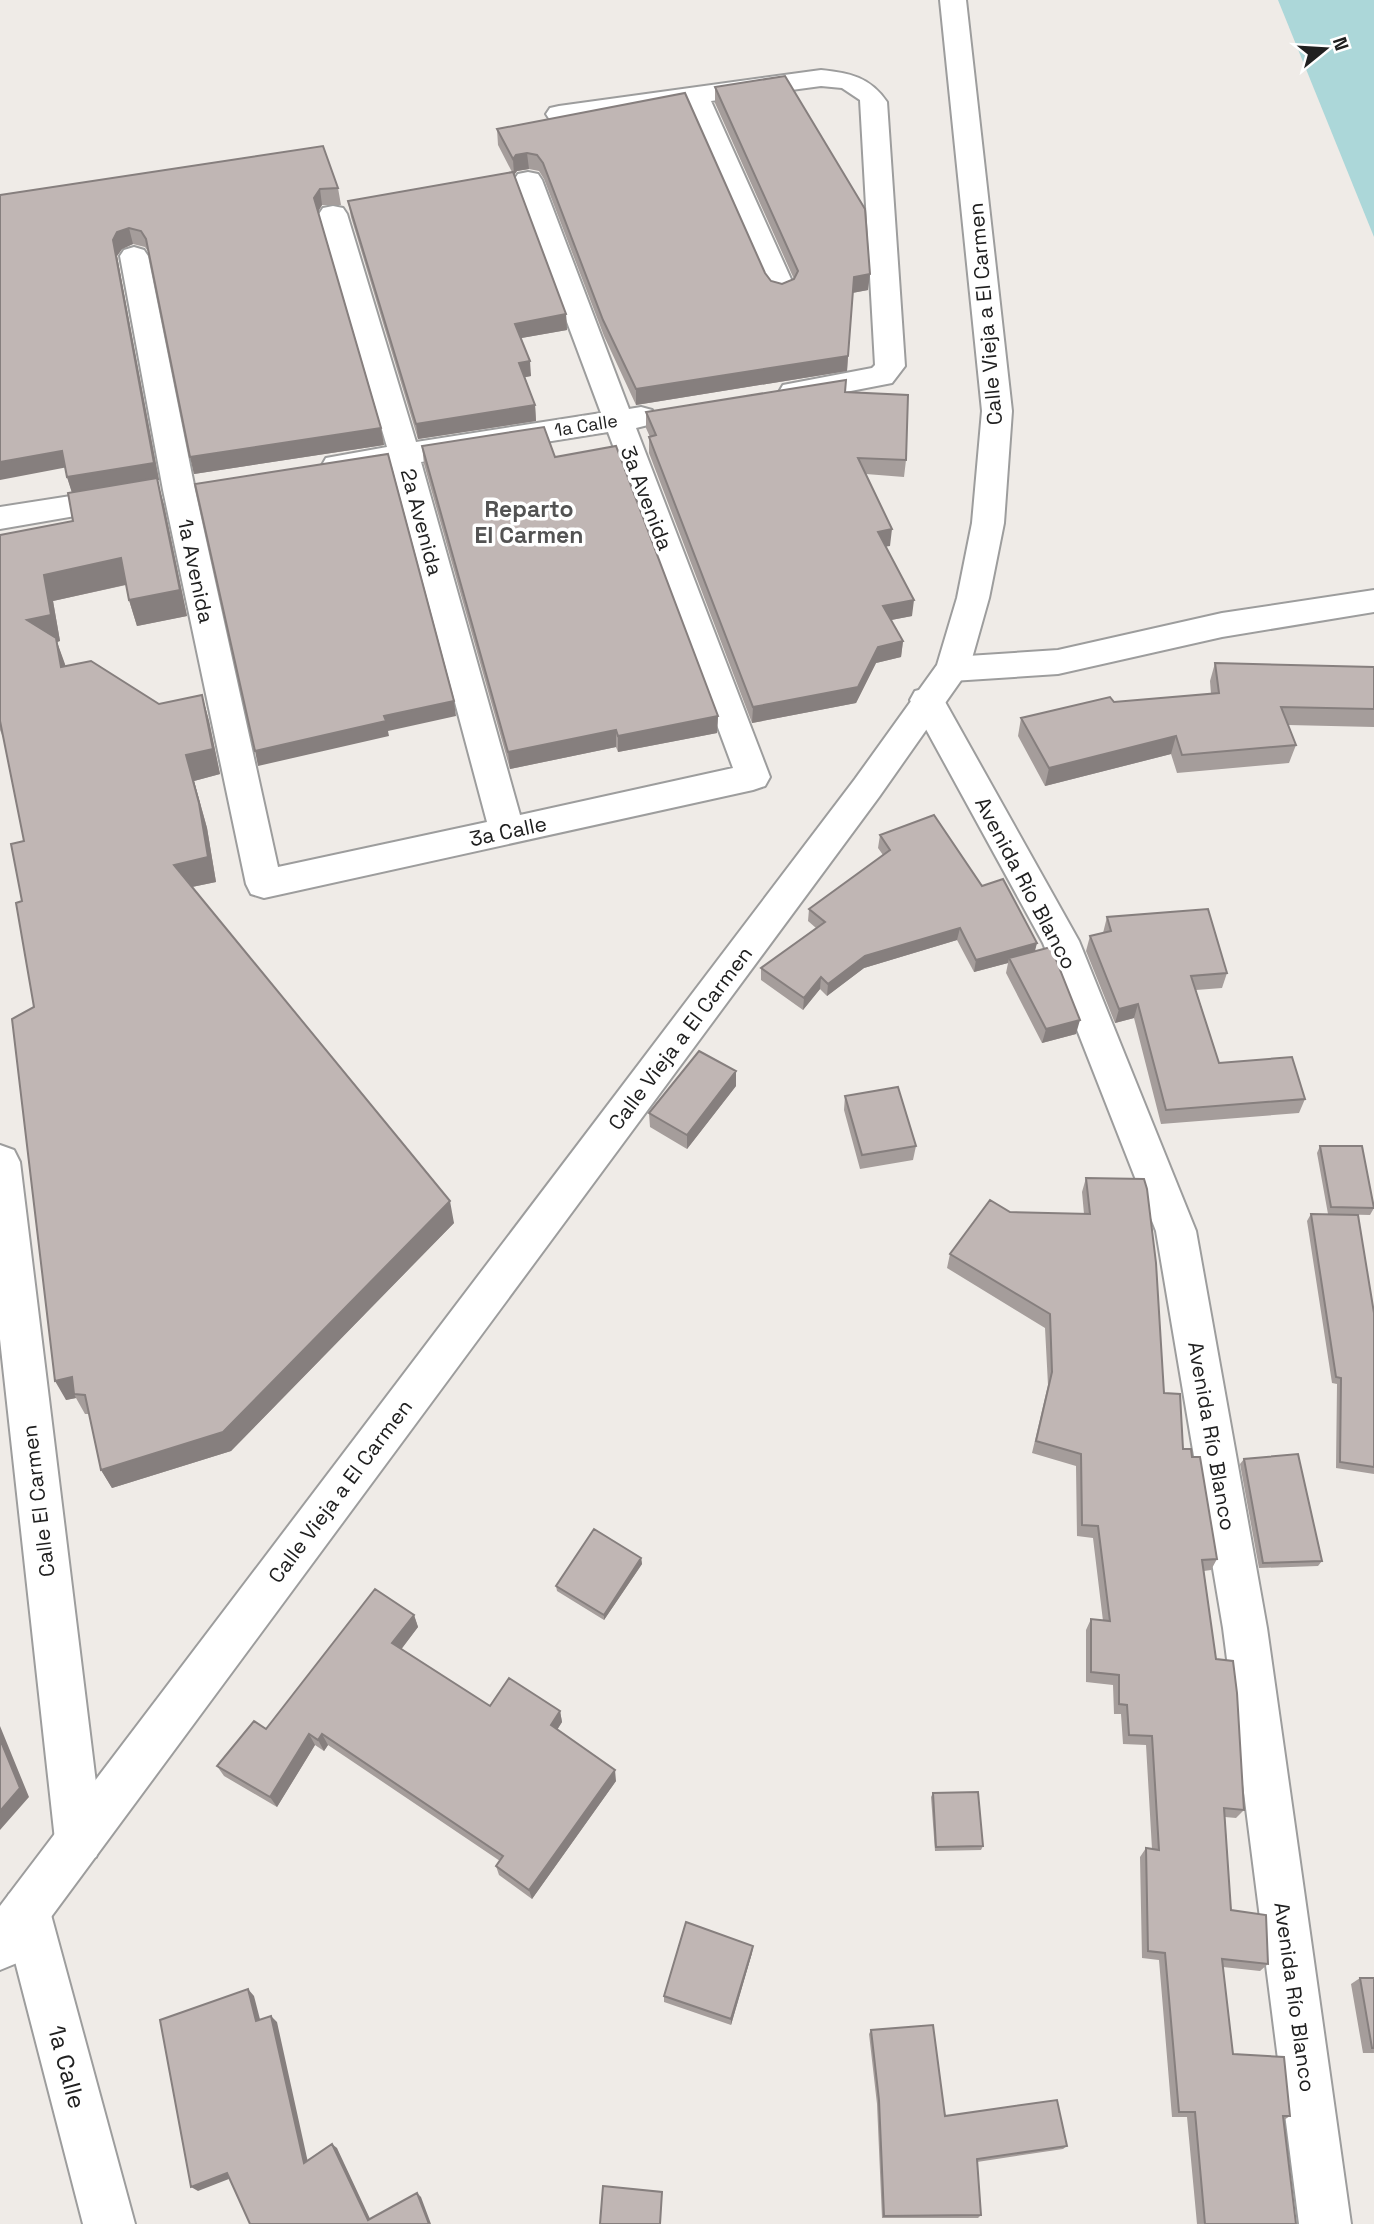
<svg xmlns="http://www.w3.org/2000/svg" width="1374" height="2224" font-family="'Space Grotesk',sans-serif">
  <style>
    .water { fill: #acd7d9 }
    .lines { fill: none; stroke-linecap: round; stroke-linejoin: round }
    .minor-casing { stroke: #9d9d9d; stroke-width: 4 }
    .tertiary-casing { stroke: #9d9d9d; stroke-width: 4 }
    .minor { fill: #fff; fill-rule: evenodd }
    .tertiary { fill: #fff; fill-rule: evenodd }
    .wall { fill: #a59d9b }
    .shaded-wall { fill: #867f7e }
    .building { fill: #c0b6b4; stroke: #867f7e; stroke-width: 2 }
    .labels { text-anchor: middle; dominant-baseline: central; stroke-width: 7; stroke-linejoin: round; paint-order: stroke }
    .far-street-label { font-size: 18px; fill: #202020; stroke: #fff }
    .street-label { font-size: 21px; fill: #202020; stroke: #fff }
    .neighbourhood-label { font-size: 23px; font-weight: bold; fill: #535353; stroke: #fff }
    .near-street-label { font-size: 24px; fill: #202020; stroke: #fff }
  </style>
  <rect width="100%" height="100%" fill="#efebe7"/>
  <path class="water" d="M1278,0H1374V237Z"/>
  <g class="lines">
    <defs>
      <path id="minor" d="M821,70C850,73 870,77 887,102L905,366L892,383L794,402L783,399L779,392L783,385L872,368L875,365L860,100L842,88L821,86L711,101L795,288L791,294L781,297L771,294L767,288L686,104L559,122L550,120L546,114L550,108L559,106Z
        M528,172L538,174L542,180L629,409L641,407L652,410L656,417L652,424L636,428L770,777L765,786L753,790L264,898L251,894L246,884L163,490L120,256L124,250L134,247L144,250L148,256L195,490L278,867L487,822L392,467L337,475L326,472L322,465L326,458L387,447L319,214L323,208L333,206L343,208L347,214L416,442L601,413L514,180L518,174ZM608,432L733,768L520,815L421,462Z
        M122,488L133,492L138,499L133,506L0,529V507Z
        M1374,590V612L1222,637L1058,674L952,681L940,677L935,669L940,661L952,657L1058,650L1222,613Z
        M927,688L939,691L1079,941L1196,1231L1267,1628L1351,2224H1299L1223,1628L1156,1231L1043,943L910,700L915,691Z
        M0,1145L14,1150L20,1162L103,1840L96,1857L79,1864L62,1857L55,1840L0,1339Z
        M26,1887L43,1894L50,1911L135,2224H83L2,1911L9,1894Z"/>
      <path id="tertiary" d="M940,0H966L1012,411L1004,523L989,598L969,669L879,797L17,1963L0,1970V1906L855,779L937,665L957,598L972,523L982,411Z"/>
    </defs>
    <use href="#minor" class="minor-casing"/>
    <use href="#tertiary" class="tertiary-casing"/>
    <use href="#minor" class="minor"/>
    <use href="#tertiary" class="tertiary"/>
  </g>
  <path class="wall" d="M715,87L868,290L852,293L847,371L636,405L604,336L544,179L539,171L529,169L517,171L514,175L566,314L567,330L521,338L531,376L525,377L535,405L536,421L418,439L351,217L348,201L512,172L498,145L497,129L765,273L771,281L782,284L794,279L715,103Z
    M338,188L341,205H322L318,212L381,428L384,445L194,474L150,254L145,247L133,244L122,249L117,256L159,480H157L164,505L187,616L137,626L129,600L126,585L53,601L60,641L57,642L65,666L159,704L202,695L209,721L220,774L194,781L207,828L216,882L192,887L454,1223L231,1451L112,1488L101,1470L89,1414H85L76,1398L66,1400L34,1007L22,901L24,841L4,740L0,730V535L73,521L72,492L67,477L0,195Z
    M845,392L906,460L904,477L866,474L890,546H886L912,616L891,620L903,641L901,657L876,663L856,703L752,723L649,453V437H650L646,428V412Z
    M422,446L555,457L718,716L717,733L618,752L616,747L510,769L424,464Z
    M1215,663L1374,667V727L1288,725L1296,745L1289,763L1177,773L1171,754L1045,786L1018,736L1021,718L1114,702L1211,694L1210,681Z
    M880,835L982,886L1035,951L1076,1034L1042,1043L1006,973L1008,963L974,972L957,940L864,968L827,996L820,989L803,1010L761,980V968L816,928L808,921L809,909L883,855L878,848Z
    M1107,917L1227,973L1222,988L1196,990L1219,1063L1305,1099L1299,1113L1161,1124L1134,1018L1115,1023L1086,951L1090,936L1103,933Z
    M736,1086L687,1149L650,1127L649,1113Z
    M845,1096L916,1146L913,1160L860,1169L844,1110Z
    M1320,1146L1374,1208L1370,1215L1328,1214L1317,1153Z
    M1086,1178L1183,1449L1192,1457L1217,1559L1211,1570L1204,1571L1216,1659L1244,1810L1236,1818L1225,1817L1231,1910L1268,1964L1260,1971L1223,1967L1233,2054L1290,2116L1284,2120L1296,2224H1197L1187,2117H1172L1159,1960L1142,1958L1140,1857L1146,1848L1152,1849L1146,1745L1123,1744L1121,1714H1114L1113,1685L1086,1682V1630L1091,1619L1103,1621L1093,1538L1077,1536L1076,1466L1032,1453L1048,1385L1045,1328L947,1268L950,1254L1010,1212L1084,1214L1082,1192Z
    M1311,1214L1374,1313V1474L1336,1468L1337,1384L1332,1383L1307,1221Z
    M1244,1459L1322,1561L1318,1566L1259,1568L1240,1464Z
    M641,1558L642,1564L604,1620L557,1591L556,1586Z
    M414,1615L418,1627L401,1649L490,1706L560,1711L562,1722L557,1730L616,1781L532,1899L499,1875L496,1866L500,1861L328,1745L324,1751L315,1745L277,1807L224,1776L217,1766Z
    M933,1793L983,1846L981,1850L935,1851L931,1797Z
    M753,1946L752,1953L731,2025L664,2002V1996Z
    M1360,1978H1374V2053H1363L1351,1984Z
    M871,2030L945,2116L1067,2146L1063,2149L977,2162L981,2215L978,2218H882L877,2104L869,2034Z"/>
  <path class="shaded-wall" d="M527,153L529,169L517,171L514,175L513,159L516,155Z
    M320,189L322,205L316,215L314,198Z
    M129,228L133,244L122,249L117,256L159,480H157L164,505L187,616L137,626L129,600L157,480L72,493L67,477L113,240L117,232Z
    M870,274L868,290L852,293L854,277Z
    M566,314L567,330L516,339L515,324Z
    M848,356L847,371L636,405V389Z
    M530,361L531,376L521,378L519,363Z
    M535,405L536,421L418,439L416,424Z
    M381,428L384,445L194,474L190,457Z
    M62,451L68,467L0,480V462Z
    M892,529L890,546L877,548L878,532Z
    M121,558L129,584L53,601L60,641L57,642L65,664L70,693L27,620L44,575Z
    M914,600L912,616L881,622L883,606Z
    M903,641L901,657L876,663L856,703L752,723L753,707L878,647Z
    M202,695L209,721L220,774L194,781L207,828L216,882L182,889L174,865L186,755Z
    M454,701L456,716L388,731L389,736L258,766L255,751L384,716Z
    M718,716L717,733L618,752V736Z
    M616,730V747L510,769L508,752Z
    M1176,736L1171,754L1045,786L1049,768Z
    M960,928L957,940L864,968L827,996L828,984L865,956Z
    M1037,943L1034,955L1009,958L1008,963L974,972L976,960Z
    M821,977L820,989L803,1010L804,998Z
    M1138,1004L1134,1018L1115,1023L1119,1009Z
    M1080,1020L1076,1034L1042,1043L1046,1029Z
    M736,1071V1086L687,1149V1135Z
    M450,1201L454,1223L231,1451L112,1488L101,1470Z
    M72,1377L74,1394L76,1398L66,1400L55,1381Z
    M641,1558L642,1564L604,1620V1615Z
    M414,1615L418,1627L397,1655L392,1643Z
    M560,1711L562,1722L553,1736L551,1725Z
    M0,1726L29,1797L0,1830Z
    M309,1734L315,1745L277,1807L270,1797Z
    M322,1734L328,1745L324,1751L318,1740Z
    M615,1770L616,1781L532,1899L529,1890Z
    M753,1946L752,1953L731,2025V2019Z
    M248,1989L254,1996L262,2027L256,2021Z
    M271,2016L277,2022L309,2167L304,2163Z
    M332,2144L337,2148L372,2223L368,2220Z
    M227,2173L234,2177L198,2191L191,2187Z
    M417,2193L421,2197L431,2224H429Z"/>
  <path class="building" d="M785,76L865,209L870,274L854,277L848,356L636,389L603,320L543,163L537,155L527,153L516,155L513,159L497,129L685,93L765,273L771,281L782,284L794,279L798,271L715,87Z
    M323,146L338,188L320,189L314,198L381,428L190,457L146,239L141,231L129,228L117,232L113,240L154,463L67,477L62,451L0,462V195Z
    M513,172L566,314L515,324L530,361L519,363L535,405L416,424L348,201Z
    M846,380L845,392L908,395L906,460L858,458L892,529L878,532L914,600L883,606L903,641L878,647L858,687L753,707L649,437L656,435L646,412Z
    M544,427L555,457L616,446L718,716L618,736L616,730L508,752L422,446Z
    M388,454L454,701L384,716L386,721L255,751L195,484Z
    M157,478L180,590L129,600L121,558L44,575L51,615L27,620L56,638L61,667L91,661L159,704L202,695L213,749L186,755L199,803L208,857L174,865L450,1201L223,1432L101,1470L85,1395L74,1394L72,1377L55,1381L12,1019L34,1007L16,903L22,901L11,844L24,841L0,721V535L73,521L68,493Z
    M1215,663L1374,667V709L1281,707L1296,745L1182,755L1176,736L1049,768L1021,718L1110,697L1114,702L1219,693Z
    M934,815L982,886L1003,879L1037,943L976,960L960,928L865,956L828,984L821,977L804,998L761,968L825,922L809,909L890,850L880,835Z
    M1208,909L1227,973L1191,976L1219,1063L1292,1057L1305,1099L1166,1110L1138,1004L1119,1009L1090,936L1111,931L1107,917Z
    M1051,947L1080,1020L1046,1029L1009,958Z
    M699,1051L736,1071L687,1135L649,1113Z
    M898,1087L916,1146L862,1155L845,1096Z
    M1320,1146H1362L1374,1208L1331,1207Z
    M1086,1178L1144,1179L1147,1189L1156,1263L1164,1393L1180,1394L1183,1449H1191L1192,1457H1200L1217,1559L1202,1560L1216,1659L1233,1661L1237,1693L1244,1810L1224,1808L1231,1910L1266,1915L1268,1964L1222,1959L1233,2054L1284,2057L1290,2116H1283L1296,2224H1205L1195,2112H1179L1165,1953L1148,1951L1146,1848L1159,1850L1152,1736L1129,1735L1127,1705L1119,1704V1675L1091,1672V1619L1110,1621L1098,1526L1082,1525L1081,1454L1036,1441L1052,1372L1050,1314L950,1254L990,1200L1010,1212L1090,1214Z
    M1311,1214L1358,1215L1374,1313V1467L1340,1462L1341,1378L1336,1377Z
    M1298,1454L1322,1561L1263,1563L1244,1459Z
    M594,1529L641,1558L604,1615L556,1586Z
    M375,1589L414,1615L392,1643L490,1706L509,1678L560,1711L551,1725L615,1770L529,1890L496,1866L503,1856L322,1734L318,1740L309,1734L270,1797L217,1766L254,1721L266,1729Z
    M0,1739L20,1788L0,1811Z
    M978,1792L983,1846L936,1847L933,1793Z
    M686,1922L753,1946L731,2019L664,1996Z
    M1360,1978H1374V2048H1372Z
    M248,1989L256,2021L271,2016L304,2163L332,2144L368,2220L417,2193L429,2224H250L227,2173L191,2187L160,2020Z
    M933,2025L945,2116L1057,2100L1067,2146L977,2159L981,2215L884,2216L879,2100L871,2030Z
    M603,2186L662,2192L660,2224H600Z"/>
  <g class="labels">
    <g class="far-street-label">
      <text transform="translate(586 425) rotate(-9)">1a Calle</text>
    </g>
    <g class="street-label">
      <text transform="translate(985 314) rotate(-95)">Calle Vieja a El Carmen</text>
      <text transform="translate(647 498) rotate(69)">3a Avenida</text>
      <text transform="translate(422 522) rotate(75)">2a Avenida</text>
      <text transform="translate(196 571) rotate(78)">1a Avenida</text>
      <text transform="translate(508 831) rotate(-12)">3a Calle</text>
      <text transform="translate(1026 883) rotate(62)">Avenida Río Blanco</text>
      <text transform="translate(680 1038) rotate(-53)">Calle Vieja a El Carmen</text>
      <text transform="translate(1212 1436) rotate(80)">Avenida Río Blanco</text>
      <text transform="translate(340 1491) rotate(-53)">Calle Vieja a El Carmen</text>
      <text transform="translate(38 1501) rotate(-97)">Calle El Carmen</text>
      <text transform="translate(1295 1997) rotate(82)">Avenida Río Blanco</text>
    </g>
    <g class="neighbourhood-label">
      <text x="529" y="509">Reparto<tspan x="529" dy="26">El Carmen</tspan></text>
    </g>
    <g class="near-street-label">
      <text transform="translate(67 2067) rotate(75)">1a Calle</text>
    </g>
  </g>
  <g transform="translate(1325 49) rotate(72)" stroke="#ffffff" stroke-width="5" paint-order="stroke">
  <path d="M0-5L12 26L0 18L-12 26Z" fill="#202020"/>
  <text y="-10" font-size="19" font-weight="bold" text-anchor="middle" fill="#202020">N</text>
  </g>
</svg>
